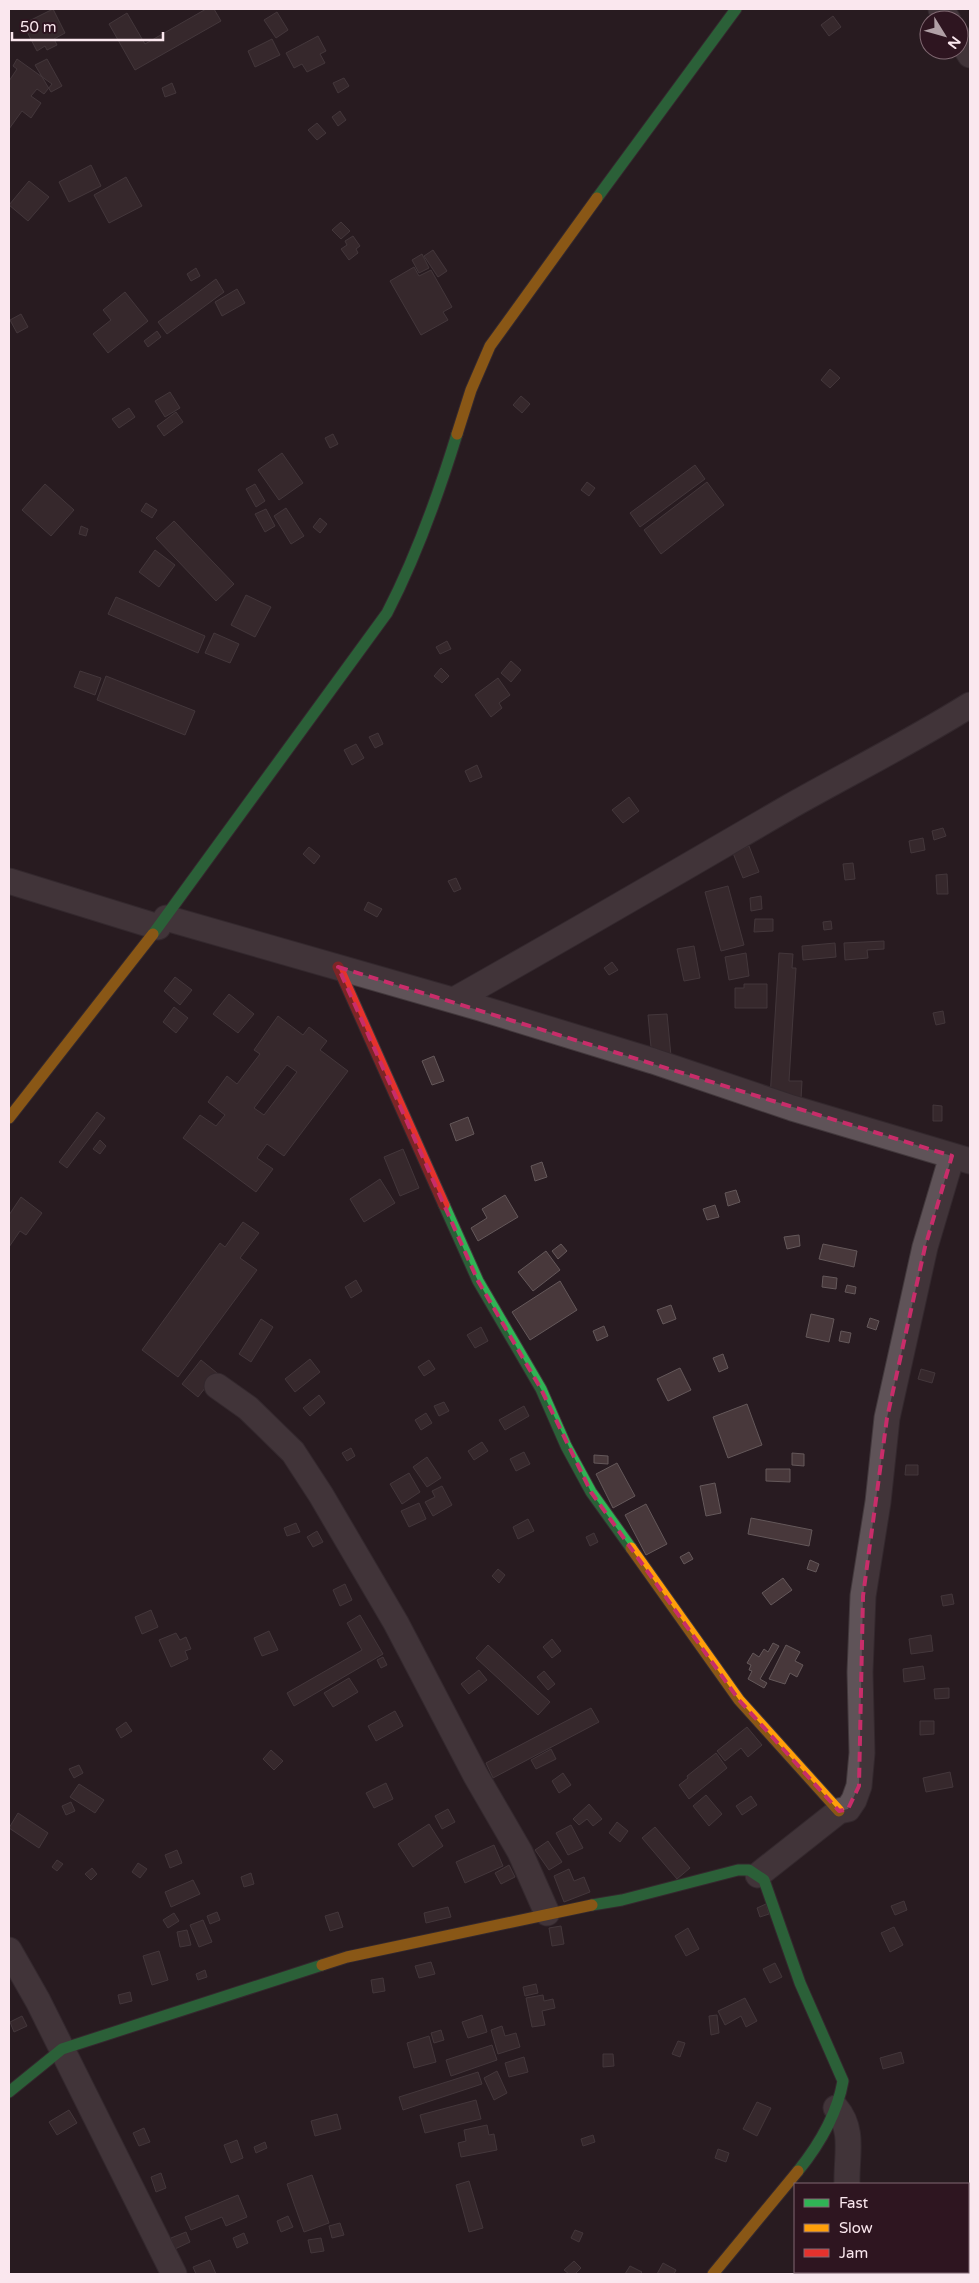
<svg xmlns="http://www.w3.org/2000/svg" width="979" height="2283" font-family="'Varela Round',sans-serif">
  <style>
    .building { fill: #48383b; stroke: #64585a; fill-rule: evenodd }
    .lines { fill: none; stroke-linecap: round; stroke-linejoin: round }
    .street-casing { stroke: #42383c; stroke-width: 27 }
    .fast-casing { stroke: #42383c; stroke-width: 13 }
    .slow-casing { stroke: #42383c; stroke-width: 13 }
    .jam-casing { stroke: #42383c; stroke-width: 13 }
    .street { stroke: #5f5358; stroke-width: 25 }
    .fast { stroke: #30b455; stroke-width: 11 }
    .slow { stroke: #ff9f0a; stroke-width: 11 }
    .jam { stroke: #e5322d; stroke-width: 11 }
    .marked { fill: none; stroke: #c82d6a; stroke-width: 4; stroke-dasharray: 10 6; stroke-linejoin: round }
  </style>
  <rect width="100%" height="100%" fill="#281b21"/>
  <path class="building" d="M53,9L65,33L54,39L57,45L47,50L45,46L37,51L23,24Z
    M206,9H214L221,21L135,70L109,24L127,13L145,44Z
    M277,12L288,30L276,38L264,20Z
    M833,16L841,27L829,36L821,25Z
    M318,36L326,51L320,54L325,63L307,72L302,64L294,68L286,53Z
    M272,39L280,55L255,67L248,51Z
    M17,59L52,84L44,94L37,89L31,96L41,103L31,118L22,111L9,129V81L17,69L13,66Z
    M47,59L62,86L51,92L35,65Z
    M344,78L349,86L338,93L333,83Z
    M172,83L176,93L165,97L162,88Z
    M340,111L346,120L338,126L332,117Z
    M317,123L326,133L317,140L308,130Z
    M91,165L101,186L69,202L59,182Z
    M126,177L142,206L109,223L94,195Z
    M29,181L49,197L28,221L9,205Z
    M341,222L350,231L341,239L332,230Z
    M353,236L360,246L356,249L358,253L349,260L341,249L347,245L345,241Z
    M433,250L447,271L438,277L424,256Z
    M422,254L429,268L419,273L412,260Z
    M414,267L419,276L431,270L452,307L443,312L448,320L421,335L390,281Z
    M196,268L200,276L191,281L187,274Z
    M216,279L224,292L167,334L158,322Z
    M237,289L245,303L222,316L215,302Z
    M125,292L148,321L108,353L93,334L111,320L103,310Z
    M21,314L28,327L17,333L10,320Z
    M157,331L161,337L148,347L144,341Z
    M830,369L840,378L830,388L821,380Z
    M170,392L180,408L165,417L155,401Z
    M521,396L530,404L522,413L513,405Z
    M129,408L135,417L119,428L112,419Z
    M176,412L183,422L164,436L157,426Z
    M333,434L338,444L330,448L325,438Z
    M282,453L303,483L279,500L258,470Z
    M695,465L705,479L640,527L630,513Z
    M587,482L595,488L589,496L581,490Z
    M707,482L724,505L661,554L644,530Z
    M45,484L74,510L51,536L22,510Z
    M255,484L265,501L256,507L246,489Z
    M146,503L157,510L152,518L141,511Z
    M286,508L304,536L291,544L274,516Z
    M266,509L275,526L265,532L255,514Z
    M320,518L327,524L320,533L313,527Z
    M174,521L234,584L216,601L156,538Z
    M81,526L88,529L86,536L79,534Z
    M155,550L175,565L159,587L139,572Z
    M246,595L271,607L255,637L231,625Z
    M116,597L205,636L198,653L108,614Z
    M214,633L239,644L230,663L205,653Z
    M447,641L451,649L440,654L436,647Z
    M511,661L521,670L511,682L501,673Z
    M441,668L449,676L442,683L434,676Z
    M80,671L101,678L95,695L74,687Z
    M106,676L195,711L185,735L97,700Z
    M498,678L510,695L499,703L502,708L491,717L475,695Z
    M378,733L383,744L375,748L369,737Z
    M356,744L364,758L352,765L344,750Z
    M477,765L482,777L470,782L465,771Z
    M629,797L639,811L623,823L612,810Z
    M943,828L946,836L934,840L932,831Z
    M923,838L925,850L911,853L909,841Z
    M749,846L759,872L743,878L733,853Z
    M309,847L320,856L314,864L303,854Z
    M853,863L855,879L845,880L843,864Z
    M947,874L948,894H937L936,875Z
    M456,878L461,889L454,892L448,881Z
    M728,886L744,945L721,951L705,892Z
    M761,896L762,909L751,911L750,898Z
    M368,902L382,909L377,917L364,910Z
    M755,919H773V931L754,932Z
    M831,921L832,929L824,930L823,922Z
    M884,941V949L867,950L868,958L845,960L844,943Z
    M835,943L836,957L803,960L802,946Z
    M694,946L700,978L684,981L677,949Z
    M746,953L749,976L729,980L725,957Z
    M779,953L793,954L792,968H796L789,1081H802L801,1099L770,1098Z
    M612,962L618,970L609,975L604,968Z
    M175,977L192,990L180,1005L164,991Z
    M744,984H767V1008H735V988H744Z
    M229,994L254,1014L238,1033L213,1014Z
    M174,1007L188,1018L176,1033L163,1022Z
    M943,1011L945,1023L936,1025L933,1013Z
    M667,1014L671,1056L652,1058L648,1015Z
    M278,1016L303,1035L309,1027L327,1041L320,1050L348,1071L284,1156L267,1144L257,1158L273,1169L256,1192L183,1138L200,1115L216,1126L225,1115L208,1102L227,1076L237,1084L260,1054L254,1050ZM287,1065L297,1072L264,1115L254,1108Z
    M434,1056L444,1081L432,1085L422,1061Z
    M933,1105L942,1106V1121H933Z
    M97,1112L105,1118L67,1168L59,1162Z
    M468,1117L474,1134L456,1141L450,1124Z
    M100,1140L106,1146L100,1154L93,1149Z
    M403,1149L419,1188L400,1196L384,1157Z
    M542,1162L547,1177L535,1181L531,1166Z
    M380,1179L395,1203L364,1222L350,1199Z
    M736,1190L740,1202L728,1206L725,1193Z
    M505,1195L518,1217L478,1241L471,1228L487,1218L482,1209Z
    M21,1197L42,1213L26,1235L20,1231L9,1247V1215Z
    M715,1205L719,1217L707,1220L703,1209Z
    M243,1222L259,1233L240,1258L257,1270L178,1377L142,1350L220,1243L225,1247Z
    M799,1235L800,1246L787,1249L784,1237Z
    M561,1244L567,1251L558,1259L552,1251Z
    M823,1244L857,1251L854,1267L819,1259Z
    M546,1251L560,1270L533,1291L518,1272Z
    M823,1276L837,1278L836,1289L822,1287Z
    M356,1280L362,1291L351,1298L345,1287Z
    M560,1281L577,1310L530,1340L512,1312Z
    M847,1285L856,1287L855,1294L845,1292Z
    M671,1305L676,1319L663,1324L657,1310Z
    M811,1314L834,1319L829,1342L806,1337Z
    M870,1318L879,1321L876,1330L867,1327Z
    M261,1319L273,1327L251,1362L239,1354Z
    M604,1326L608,1336L597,1341L593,1331Z
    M481,1327L488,1341L475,1348L467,1335Z
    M841,1331L851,1333L849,1343L839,1341Z
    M723,1354L728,1368L719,1372L713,1358Z
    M310,1359L320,1372L295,1392L285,1379Z
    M201,1360L217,1373L198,1397L182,1384Z
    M429,1360L435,1369L424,1376L418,1367Z
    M680,1368L691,1390L668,1401L657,1379Z
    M921,1369L935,1373L932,1383L918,1379Z
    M319,1395L325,1403L310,1416L303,1408Z
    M444,1402L449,1411L439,1416L434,1406Z
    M747,1404L762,1445L728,1458L713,1417Z
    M524,1406L529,1416L505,1430L499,1420Z
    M426,1413L432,1423L421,1430L415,1420Z
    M482,1442L488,1451L474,1460L468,1451Z
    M351,1448L355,1456L347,1461L342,1453Z
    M524,1452L530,1464L516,1471L510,1459Z
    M792,1453L804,1454V1466L792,1465Z
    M594,1455L608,1456V1464L594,1463Z
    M427,1457L441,1478L427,1487L413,1467Z
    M617,1463L635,1496L613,1508L596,1474Z
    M906,1465H918V1475H905Z
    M766,1469H790V1482L766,1481Z
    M409,1473L420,1492L402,1504L390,1484Z
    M715,1483L721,1513L706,1516L700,1486Z
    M442,1486L452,1505L433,1516L425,1502L435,1497L432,1491Z
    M419,1503L426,1519L409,1527L401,1511Z
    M646,1504L667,1544L646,1555L625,1515Z
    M751,1518L812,1530L809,1546L748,1534Z
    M528,1519L534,1531L518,1539L513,1527Z
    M296,1523L300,1532L287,1536L284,1528Z
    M317,1531L323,1542L313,1547L307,1537Z
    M594,1533L598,1542L590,1546L586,1537Z
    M689,1552L693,1559L684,1564L680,1557Z
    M810,1560L819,1564L816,1572L807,1569Z
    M498,1569L505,1575L499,1583L492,1576Z
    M783,1578L792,1590L771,1605L762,1593Z
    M345,1584L352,1600L340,1606L333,1590Z
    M952,1594L954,1604L943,1606L941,1596Z
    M151,1610L158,1627L142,1634L135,1617Z
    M360,1615L383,1654L294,1706L287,1693L362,1650L347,1623Z
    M269,1631L278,1650L262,1656L254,1638Z
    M176,1633L180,1640L186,1637L191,1649L185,1651L188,1659L171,1667L159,1640Z
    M931,1635L933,1651L911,1654L909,1639Z
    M552,1639L561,1651L552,1658L543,1647Z
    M773,1643L779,1646L760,1679L767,1683L764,1688L748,1679L752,1671L749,1670L751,1665L747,1663L753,1653L759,1657L764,1649L768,1652Z
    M488,1645L550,1702L538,1715L476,1658Z
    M786,1645L800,1652L795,1661L803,1665L797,1677L790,1673L785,1684L769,1679Z
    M383,1657L387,1665L381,1668L377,1660Z
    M923,1666L925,1679L904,1682L903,1669Z
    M479,1670L487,1680L469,1694L461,1684Z
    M544,1671L555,1684L548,1690L537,1677Z
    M349,1678L358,1692L333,1707L324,1693Z
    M949,1688V1698L935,1699L934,1689Z
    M591,1708L599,1722L493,1778L486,1763Z
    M395,1711L403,1726L376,1741L368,1726Z
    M920,1721H934V1734L920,1735Z
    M126,1722L132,1731L121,1738L116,1729Z
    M747,1727L762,1745L748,1757L741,1748L725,1761L717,1751Z
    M551,1749L556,1759L536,1769L531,1760Z
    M271,1750L283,1761L274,1770L263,1759Z
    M716,1753L727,1768L689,1799L679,1785L688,1778L687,1776Z
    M79,1765L83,1773L74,1778L69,1769Z
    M950,1772L953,1787L926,1792L923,1778Z
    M563,1773L571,1785L559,1793L552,1781Z
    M386,1783L393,1799L374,1808L366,1793Z
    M79,1784L104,1800L95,1813L70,1797Z
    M706,1795L722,1814L709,1826L693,1806Z
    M751,1796L757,1805L742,1815L736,1806Z
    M71,1802L75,1811L66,1815L62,1806Z
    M589,1804L602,1819L593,1826L587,1819L579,1825L573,1819Z
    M448,1809L455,1822L442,1829L435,1816Z
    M18,1813L48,1833L39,1848L9,1828Z
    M617,1822L628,1831L620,1842L609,1833Z
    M429,1824L443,1846L413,1867L398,1844Z
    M571,1825L583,1848L568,1855L556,1833Z
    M655,1827L690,1868L677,1879L642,1838Z
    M548,1841L562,1862L549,1870L535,1850Z
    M494,1845L503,1866L465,1883L456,1862Z
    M177,1850L182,1863L170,1868L165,1855Z
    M57,1860L63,1864L57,1871L52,1867Z
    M138,1863L147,1869L140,1878L132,1872Z
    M509,1865L515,1877L501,1884L495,1873Z
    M92,1868L97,1874L91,1880L85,1874Z
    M569,1869L574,1881L584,1877L590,1892L564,1902L554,1876Z
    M251,1873L254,1884L244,1887L241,1877Z
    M193,1880L200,1894L171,1907L165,1892Z
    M904,1901L907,1910L895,1915L891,1906Z
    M766,1904L769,1914L760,1917L757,1908Z
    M448,1907L451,1917L426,1923L424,1913Z
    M217,1912L220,1920L210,1924L207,1916Z
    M338,1912L343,1927L330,1931L325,1916Z
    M174,1913L179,1921L168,1928L163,1920Z
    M203,1920L212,1942L199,1947L190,1925Z
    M561,1926L564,1944L552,1946L549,1928Z
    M894,1927L903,1945L890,1952L881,1933Z
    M688,1928L699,1949L686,1956L675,1936Z
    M187,1930L191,1945L180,1947L177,1932Z
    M159,1951L168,1980L152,1985L143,1956Z
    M431,1962L435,1974L419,1978L415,1966Z
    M775,1963L782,1977L770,1983L763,1969Z
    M205,1970L207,1977L198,1980L196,1974Z
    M383,1978L385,1991L373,1993L371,1980Z
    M536,1984L538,1993L525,1996L523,1987Z
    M130,1992L132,2001L120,2004L118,1995Z
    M543,1995L544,2001L553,1999L555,2008L542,2011L545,2025L532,2027L526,1998Z
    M745,1998L757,2021L746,2027L741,2016L725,2025L718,2011Z
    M482,2015L487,2032L468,2038L462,2022Z
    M717,2015L719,2033L711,2035L709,2016Z
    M22,2016L27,2026L14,2032L10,2022Z
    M502,2026L505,2036L516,2033L520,2047L498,2054L491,2030Z
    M441,2030L444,2040L434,2043L431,2033Z
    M429,2036L436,2062L414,2068L407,2043Z
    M678,2041L685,2043L680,2057L672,2054Z
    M492,2045L497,2060L451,2076L446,2060Z
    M901,2052L904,2063L883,2069L880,2058Z
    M603,2054H613L614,2066L603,2067Z
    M524,2057L528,2072L509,2077L505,2063Z
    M497,2071L507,2093L494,2100L484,2078Z
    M478,2072L482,2084L403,2110L399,2097Z
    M476,2100L481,2119L425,2133L420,2115Z
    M757,2102L771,2108L757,2136L743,2129Z
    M69,2110L77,2123L57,2135L49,2122Z
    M337,2114L341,2129L315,2136L311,2121Z
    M487,2125L489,2135L494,2134L497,2150L461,2157L458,2143L466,2141L464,2130Z
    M144,2128L150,2142L139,2146L133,2133Z
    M593,2135L595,2142L583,2146L581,2139Z
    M237,2140L243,2158L231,2163L224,2145Z
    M265,2142L267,2148L256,2153L254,2147Z
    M718,2149L729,2153L726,2162L715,2158Z
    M161,2173L166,2188L156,2192L151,2177Z
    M312,2175L329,2223L304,2232L287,2184Z
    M469,2181L483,2228L469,2232L456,2185Z
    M238,2195L247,2217L226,2226L222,2217L191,2230L185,2217Z
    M288,2216L293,2227L281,2232L277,2221Z
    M340,2223L344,2235L332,2238L329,2226Z
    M575,2230L583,2233L579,2242L571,2238Z
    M186,2232L190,2242L175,2249L171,2238Z
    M244,2233L248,2243L237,2248L233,2238Z
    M321,2238L324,2251L311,2253L308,2240Z
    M210,2260L216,2274H196L193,2267Z
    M574,2261L581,2268L575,2274H569L564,2270Z
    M663,2263L676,2270L674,2274H657Z
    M630,2266L642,2272L640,2274H625Z"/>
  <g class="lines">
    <defs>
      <path id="street" d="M941,9L948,20
        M959,37L970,55
        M9,881L158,927
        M166,918L480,1008L653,1061L792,1108L970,1161
        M454,1000C566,937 677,872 789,807C849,773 911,742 970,705
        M217,1386L248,1408L293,1452L321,1495L396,1623L476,1776L520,1852L547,1913
        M758,1875L839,1811L848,1809L854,1800L859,1786L862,1753L860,1672L863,1596L878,1502L887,1418L925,1247L952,1156
        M9,1950L38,2001L174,2274
        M836,2108C855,2130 846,2157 847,2184
        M854,2272V2274"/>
      <path id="fast" d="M597,198L736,9
        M153,934L387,613C417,555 438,496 457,434
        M444,1205L478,1281L541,1389L566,1446L591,1492L631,1548
        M592,1905L622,1900L738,1870H749L764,1880L800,1983L843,2081C837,2115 819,2145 798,2171
        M9,2092L62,2049L322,1965"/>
      <path id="slow" d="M457,434L471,390L490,346L597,198
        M9,1118L153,934
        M631,1548L739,1700L839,1811
        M322,1965L347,1957L592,1905
        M713,2274L798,2171"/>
      <path id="jam" d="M338,967L444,1205"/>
    </defs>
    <use href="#street" class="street-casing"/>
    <use href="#fast" class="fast-casing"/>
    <use href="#slow" class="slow-casing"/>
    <use href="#jam" class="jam-casing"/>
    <use href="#street" class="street"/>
    <use href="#fast" class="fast"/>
    <use href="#slow" class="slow"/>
    <use href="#jam" class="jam"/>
  </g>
  <path d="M0 0H979V2283H0ZM338,967L952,1156L925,1247L887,1418L863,1596L859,1786L848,1809L839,1811L739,1700L591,1492L541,1389L478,1281Z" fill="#281b21" fill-opacity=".55" fill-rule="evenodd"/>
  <path class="marked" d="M338,967L952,1156L925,1247L887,1418L863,1596L859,1786L848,1809L839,1811L739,1700L591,1492L541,1389L478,1281Z"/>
  <rect width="979" height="2283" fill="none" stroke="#fae7ee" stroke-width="20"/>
  <rect x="794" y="2183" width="175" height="90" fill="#2e1520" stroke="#806972"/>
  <rect x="804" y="2199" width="25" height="8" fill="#30b455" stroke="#806972"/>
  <text x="839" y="2208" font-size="15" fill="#fae7ee">Fast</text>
  <rect x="804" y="2224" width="25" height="8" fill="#ff9f0a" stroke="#806972"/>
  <text x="839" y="2233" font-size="15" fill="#fae7ee">Slow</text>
  <rect x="804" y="2249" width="25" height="8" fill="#e5322d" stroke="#806972"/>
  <text x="839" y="2258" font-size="15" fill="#fae7ee">Jam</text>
  <g transform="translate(944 35) rotate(127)"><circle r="24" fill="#2e1520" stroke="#806972"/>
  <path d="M0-4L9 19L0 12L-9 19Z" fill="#b0a0a6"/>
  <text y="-8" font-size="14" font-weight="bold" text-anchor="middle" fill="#fae7ee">N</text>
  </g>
  <path d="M12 32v8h151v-8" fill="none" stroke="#fae7ee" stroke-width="2.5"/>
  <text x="20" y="32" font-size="15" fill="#fae7ee" stroke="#2e1520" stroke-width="4" paint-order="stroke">50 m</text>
</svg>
